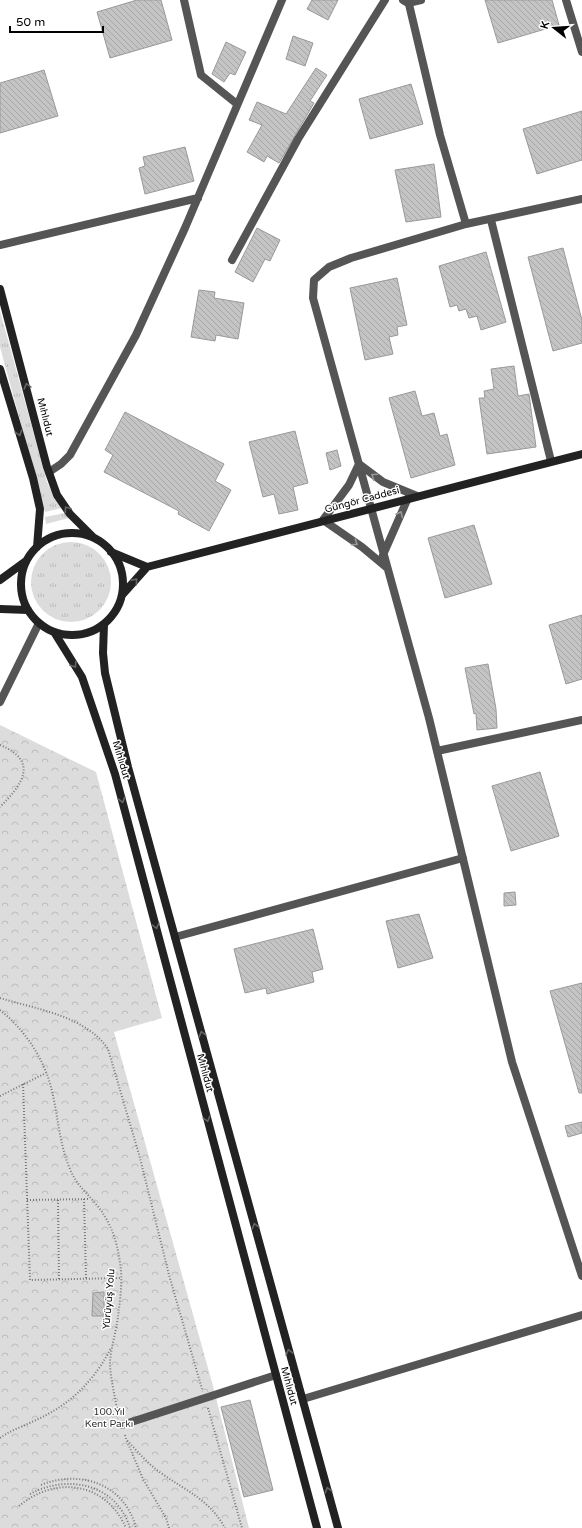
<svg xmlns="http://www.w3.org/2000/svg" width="582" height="1528" font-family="'Varela Round',sans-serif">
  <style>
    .grass { fill: url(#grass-tufts) }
    .park { fill: url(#park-crowns) }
    .building { fill: url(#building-back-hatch); stroke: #999 }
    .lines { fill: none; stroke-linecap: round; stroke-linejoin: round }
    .path { stroke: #777; stroke-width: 2; stroke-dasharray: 1 2; stroke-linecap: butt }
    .street { stroke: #555; stroke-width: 8 }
    .secondary { stroke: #222; stroke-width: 8 }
    .oneway { stroke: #646464 }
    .oneway2 { stroke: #999 }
    .labels { text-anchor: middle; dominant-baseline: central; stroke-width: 3; stroke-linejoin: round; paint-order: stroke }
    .street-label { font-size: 10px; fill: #000; stroke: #fff }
    .park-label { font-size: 10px; fill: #333; stroke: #fff }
  </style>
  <defs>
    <pattern id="grass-tufts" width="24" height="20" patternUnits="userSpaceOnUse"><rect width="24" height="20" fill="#dcdcdc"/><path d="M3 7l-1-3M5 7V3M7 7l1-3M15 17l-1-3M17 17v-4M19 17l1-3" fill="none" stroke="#bbb"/></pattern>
    <pattern id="park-crowns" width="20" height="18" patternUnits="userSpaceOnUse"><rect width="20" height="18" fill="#dcdcdc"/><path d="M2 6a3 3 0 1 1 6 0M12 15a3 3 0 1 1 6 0" fill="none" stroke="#bbb"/></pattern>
    <pattern id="building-back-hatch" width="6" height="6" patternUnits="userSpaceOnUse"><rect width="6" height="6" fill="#c4c4c4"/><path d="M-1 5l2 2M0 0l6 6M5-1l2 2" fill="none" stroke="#a7a7a7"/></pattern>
  </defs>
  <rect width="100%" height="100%" fill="#fff"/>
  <path class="grass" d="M0,311L47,482L54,497L62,508L45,512L0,347Z
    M65,513L69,518L46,524L45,517Z
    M31 582a40 40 0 1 1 80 0a40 40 0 1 1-80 0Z"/>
  <path class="park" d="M0,725L96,772L162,1018L114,1032L213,1386L249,1528H0Z"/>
  <path class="building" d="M137,0H161L172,40L110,58L97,12Z
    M312,0H338L328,20L307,9Z
    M485,0H552L559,25L498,43Z
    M293,36L313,43L305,66L286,59Z
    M226,42L246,52L235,75L230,73L224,82L212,74Z
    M316,68L327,75L310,101L314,103L279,163L267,156L264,162L247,152L262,125L249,120L257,102L286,114Z
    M44,70L58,116L0,133V83Z
    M411,84L423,124L370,139L359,99Z
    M582,111V160L537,174L523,129Z
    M185,147L194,181L145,194L139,168L145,166L143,157Z
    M434,164L441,217L406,222L395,170Z
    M257,228L280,240L270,261L265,259L253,282L235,272Z
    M563,248L582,320V343L553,351L528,257Z
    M486,252L506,322L481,330L477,316L469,318L466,309L459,311L457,305L450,307L439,266Z
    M397,278L407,325L397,327L398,335L389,337L393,354L365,360L350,288Z
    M199,290L215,292L214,298L244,303L238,339L216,335L215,341L191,337Z
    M514,366L518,396L529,394L536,447L487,454L479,398H485L484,391L494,389L491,369Z
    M415,391L422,416L434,413L440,436L447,434L455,465L411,478L389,398Z
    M125,412L224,464L215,481L231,490L209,531L178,514L179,511L104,472L113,455L105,450Z
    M295,431L308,483L293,487L298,510L279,514L274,494L263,497L249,442Z
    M337,450L341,466L330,470L326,453Z
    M474,525L492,584L445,598L428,538Z
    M582,615V679L566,684L549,625Z
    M488,664L496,709L497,728L477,730L476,713L474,714L465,668Z
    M540,772L559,836L511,851L492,786Z
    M515,892L516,905L504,906V893Z
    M419,914L433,958L398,968L386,921Z
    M313,929L323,969L312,972L314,982L267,994L266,988L245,993L234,949Z
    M582,983V1093H579L550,991Z
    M582,1122V1133L568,1137L565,1126Z
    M104,1292V1316H92L93,1293Z
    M250,1400L273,1490L244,1497L221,1407Z"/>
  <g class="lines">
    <path class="path" d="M0,745C39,761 23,784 0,807
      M0,998C36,1009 86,1016 108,1049L140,1158L169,1275L202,1389
      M0,1010C24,1029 43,1057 51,1087C58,1114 59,1144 70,1169C76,1184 85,1191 95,1203C110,1220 117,1240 120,1263C123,1280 120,1300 118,1317C116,1332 111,1347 110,1362C110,1379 116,1399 118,1416
      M23,1084L30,1280L120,1278
      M0,1096L46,1073
      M84,1199L86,1278
      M27,1200L90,1199
      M58,1200L59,1279
      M208,1408L242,1528
      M125,1435L126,1439C137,1451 148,1464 161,1473C186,1491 209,1499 225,1528
      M0,1438C11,1430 24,1426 36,1420C70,1405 94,1381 111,1348
      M127,1441L143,1479L166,1518L169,1528
      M41,1485C80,1469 125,1484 136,1528
      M30,1494C67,1474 116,1483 130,1528
      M19,1506C56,1475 106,1482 126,1528"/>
    <path class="street" d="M184,0L201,75L237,104
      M403,0L408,3L421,0
      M408,0L440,135L466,224
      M566,0L582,52
      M582,199L466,224L351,258L329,267L314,280L313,298L429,718L512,1062L582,1276
      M491,220L551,461
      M0,245L198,198
      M232,260L298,139L385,0
      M49,472L61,464L70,455L136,335L185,228L282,0
      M383,555L408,498
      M386,567L362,547L323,520L349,485L359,464L383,482L417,496
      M0,702L39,623
      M437,751L582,720
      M175,937L463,858
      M303,1399L582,1315
      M122,1425L276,1375"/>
    <path class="secondary" d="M0,289L47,467L57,495L70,514L93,537
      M0,369L33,478L40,509L37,547
      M21 584a51 51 0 1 1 102 0a51 51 0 1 1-102 0Z
      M111,552L147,567
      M147,567L582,454
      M0,580L26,561
      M122,595L147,567
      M0,609L28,610
      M104,624L103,653L105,673L128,767L338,1528
      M54,632L82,677L115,774L317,1528"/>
  </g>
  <defs><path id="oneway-chevron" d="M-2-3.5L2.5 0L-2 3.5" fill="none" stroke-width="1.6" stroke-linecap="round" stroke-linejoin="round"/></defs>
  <g class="oneway">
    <use href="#oneway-chevron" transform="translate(27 386) rotate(-105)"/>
    <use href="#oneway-chevron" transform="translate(19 433) rotate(73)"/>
    <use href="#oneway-chevron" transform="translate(67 509) rotate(-124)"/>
    <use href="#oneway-chevron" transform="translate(135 581) rotate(-49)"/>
    <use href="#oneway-chevron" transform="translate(74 665) rotate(57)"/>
    <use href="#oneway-chevron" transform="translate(122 800) rotate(75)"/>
    <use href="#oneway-chevron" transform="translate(156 926) rotate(75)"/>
    <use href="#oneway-chevron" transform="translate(202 1034) rotate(-105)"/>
    <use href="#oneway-chevron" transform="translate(207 1119) rotate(75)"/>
    <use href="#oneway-chevron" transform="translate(255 1226) rotate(-105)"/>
    <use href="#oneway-chevron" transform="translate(289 1352) rotate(-105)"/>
    <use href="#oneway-chevron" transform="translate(328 1490) rotate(-105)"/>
  </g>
  <g class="oneway2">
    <use href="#oneway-chevron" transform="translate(374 476) rotate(-145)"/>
    <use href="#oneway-chevron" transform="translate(400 514) rotate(-64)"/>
    <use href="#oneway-chevron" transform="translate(355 543) rotate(34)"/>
  </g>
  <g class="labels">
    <g class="street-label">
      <text transform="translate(45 417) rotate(76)">Mıhlıdut</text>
      <text transform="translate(362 500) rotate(-15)">Güngör Caddesi</text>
      <text transform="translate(121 760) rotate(73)">Mıhlıdut</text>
      <text transform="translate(205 1073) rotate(75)">Mıhlıdut</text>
      <text transform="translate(109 1299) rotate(-85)">Yürüyüş Yolu</text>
      <text transform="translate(289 1386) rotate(75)">Mıhlıdut</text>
    </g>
    <g class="park-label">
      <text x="109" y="1412">100.Yıl<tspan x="109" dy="12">Kent Parkı</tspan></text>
    </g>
  </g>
  <g transform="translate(554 28) rotate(287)" stroke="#ffffff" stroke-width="3" paint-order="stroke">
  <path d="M0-3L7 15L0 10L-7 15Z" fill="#000000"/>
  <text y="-6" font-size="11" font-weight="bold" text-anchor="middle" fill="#000000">K</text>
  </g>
  <path d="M10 26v6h93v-6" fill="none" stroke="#000000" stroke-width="2"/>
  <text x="16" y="26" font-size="12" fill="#000000" stroke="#ffffff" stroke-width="3" paint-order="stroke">50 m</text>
</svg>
